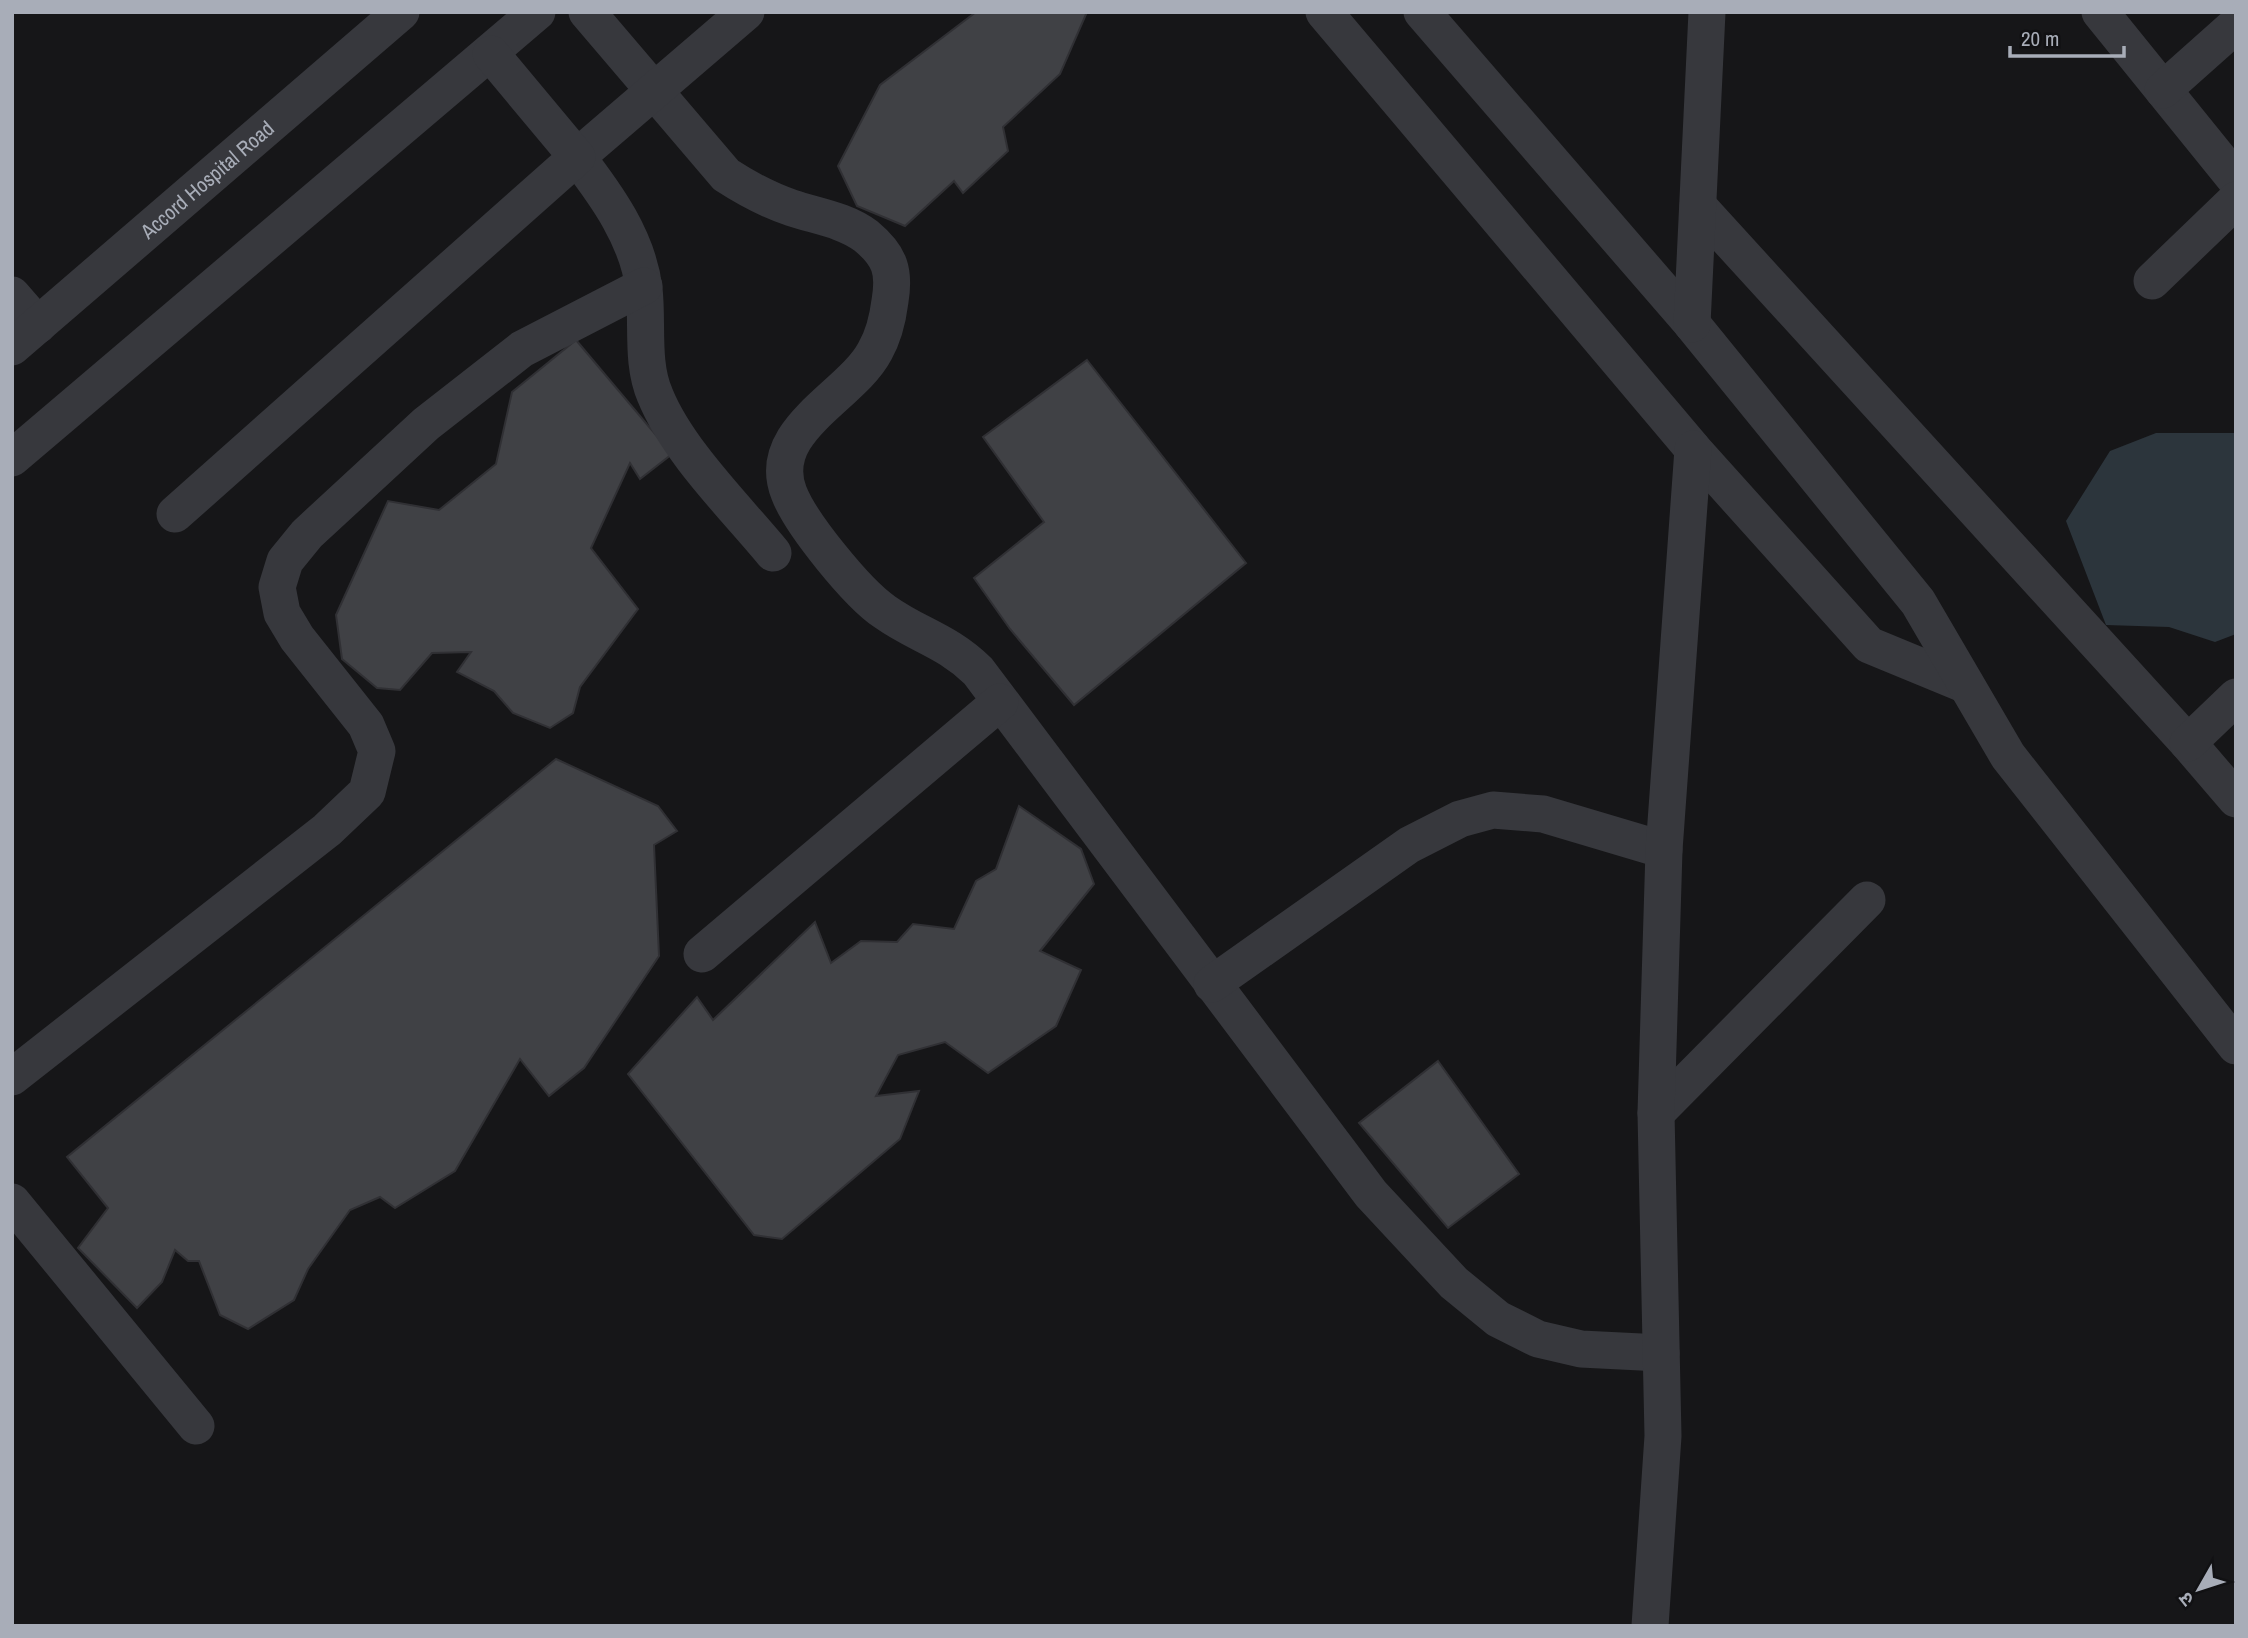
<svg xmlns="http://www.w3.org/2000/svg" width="2248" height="1638" font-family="'Archivo Narrow','Noto Sans Devanagari',sans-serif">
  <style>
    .water { fill: #2c353c }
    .building { fill: #404145; stroke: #303034; stroke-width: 2 }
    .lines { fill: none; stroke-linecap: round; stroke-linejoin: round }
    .minor { stroke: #37383d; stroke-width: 37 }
    .labels { text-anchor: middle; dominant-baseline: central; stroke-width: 5; stroke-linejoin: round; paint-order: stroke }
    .street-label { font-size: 21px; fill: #a8adb8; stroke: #111113 }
  </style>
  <rect width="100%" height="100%" fill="#161618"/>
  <path class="water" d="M2156,433H2236V634L2215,642L2169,627L2106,625L2066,521L2110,451Z"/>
  <path class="building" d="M976,12H1087L1060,74L1003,127L1008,151L963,193L954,181L905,226L857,206L838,166L880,85Z
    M576,340L672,454L640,479L630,463L591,548L638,609L580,687L573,713L550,728L513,713L494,691L457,672L471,652L432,653L400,690L377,688L342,659L336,615L388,501L439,510L496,464L512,392Z
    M1087,360L1246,563L1074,705L1010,629L974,578L1044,522L983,437Z
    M556,759L658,806L677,831L654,845L659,956L584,1068L549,1096L520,1059L455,1171L395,1208L380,1197L350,1210L308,1269L294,1300L248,1329L220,1315L199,1261H188L175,1250L162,1282L137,1308L78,1248L108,1208L67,1157Z
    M1019,806L1081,849L1094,884L1040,951L1081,970L1056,1026L988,1073L945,1042L898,1055L876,1096L919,1091L900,1139L782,1239L754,1235L628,1074L697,997L713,1020L815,922L831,963L861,941L897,942L913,924L954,929L976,881L996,869Z
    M1438,1061L1519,1174L1448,1228L1359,1123Z"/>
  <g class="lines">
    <g class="minor">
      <path d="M587,12L726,175C746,188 768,200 792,208C816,216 845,220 866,236C890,256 895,271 890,301C888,317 883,337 875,351C851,397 764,430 789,493C801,524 857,593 885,612C919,636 946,640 978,671L1371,1194L1454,1283L1498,1319L1538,1339L1581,1349L1661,1353"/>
      <path d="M746,12L577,157C607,196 638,239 644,289C648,323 641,363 655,395C677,450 735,507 773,553"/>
      <path d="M1324,12L1693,449L1869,645L1966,685"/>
      <path d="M1422,12L1692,324L1918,602L2008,756L2236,1046"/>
      <path d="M2100,12L2236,180"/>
      <path d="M2163,90L2236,25"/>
      <path d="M1698,206L2188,743L2236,799"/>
      <path d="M2152,281L2236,200"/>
      <path d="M12,295L38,325"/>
      <path d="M1692,324L1707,12"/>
      <path id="s1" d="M12,347L401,12"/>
      <path d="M12,458L537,12"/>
      <path d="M175,514L577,157L491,54"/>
      <path d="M2188,743L2236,697"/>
      <path d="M702,954L1000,702"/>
      <path d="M1212,984L1409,845L1460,819L1493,810L1543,814L1664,850"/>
      <path d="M12,1077L327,830L367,792L377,751L366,725L297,638L282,613L277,587L285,561L307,534L426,424L522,349L644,286"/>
      <path d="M1656,1113L1867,900"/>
      <path d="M12,1202L196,1426"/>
      <path d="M1650,1626L1663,1436L1656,1113L1664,850L1693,449"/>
    </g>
  </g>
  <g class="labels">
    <g class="street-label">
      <text stroke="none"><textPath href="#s1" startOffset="257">Accord Hospital Road</textPath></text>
    </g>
  </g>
  <rect width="2248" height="1638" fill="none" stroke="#a8adb8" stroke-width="28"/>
  <g transform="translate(2199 1589) rotate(231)" stroke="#111113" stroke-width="5" paint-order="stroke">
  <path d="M0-5L12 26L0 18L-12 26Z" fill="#a8adb8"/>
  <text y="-10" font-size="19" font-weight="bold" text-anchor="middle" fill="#a8adb8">उ</text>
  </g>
  <path d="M2010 46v10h114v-10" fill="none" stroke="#a8adb8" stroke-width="3.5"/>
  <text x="2021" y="46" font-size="21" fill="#a8adb8" stroke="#111113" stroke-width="5" paint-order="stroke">20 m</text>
</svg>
